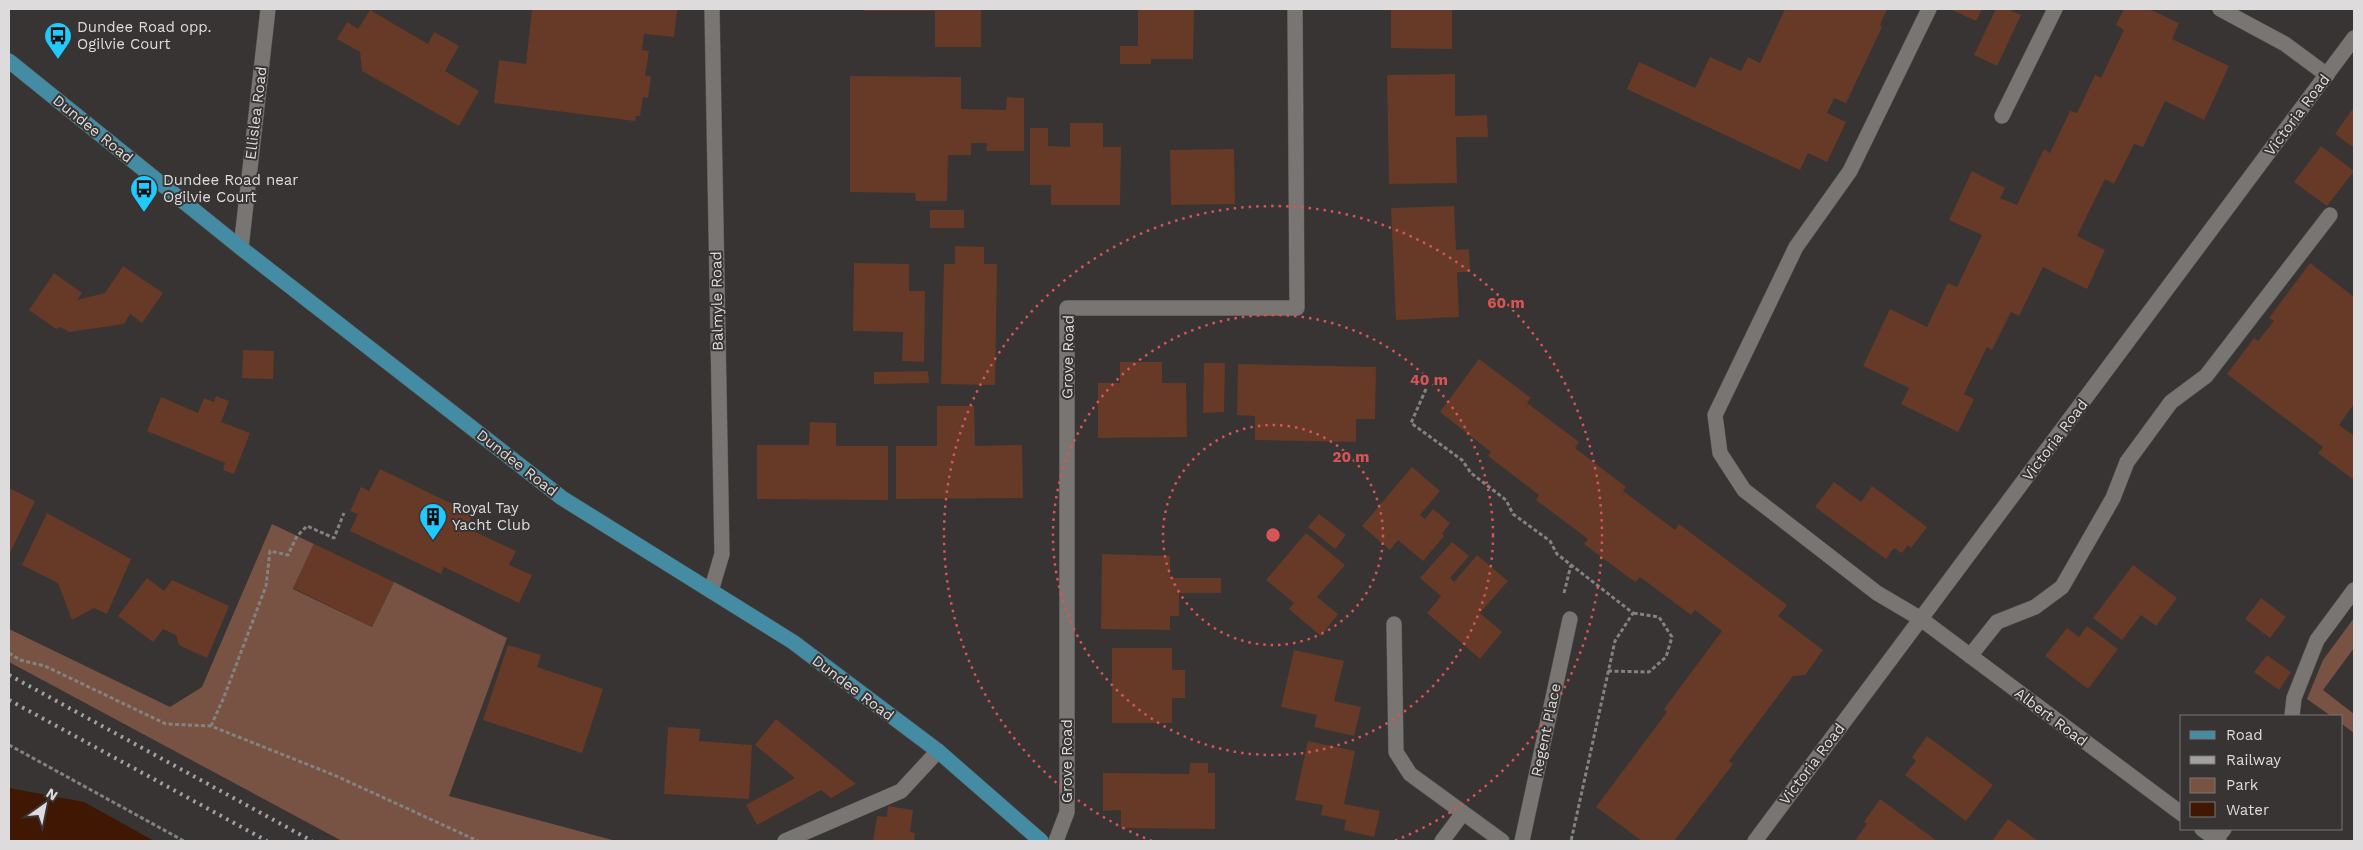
<svg xmlns="http://www.w3.org/2000/svg" width="2363" height="850" font-family="'Work Sans',sans-serif">
  <style>
    .green { fill: #785343 }
    .water { fill: #3f1703 }
    .building { fill: #663a26 }
    .lines { fill: none; stroke-linecap: round; stroke-linejoin: round }
    .service-casing { stroke: #535151; stroke-width: 16 }
    .minor-casing { stroke: #535151; stroke-width: 16 }
    .primary-casing { stroke: #535151; stroke-width: 16 }
    .path { stroke: #848281; stroke-width: 3; stroke-dasharray: 4 2.5; stroke-linecap: butt }
    .service { stroke: #787573; stroke-width: 15 }
    .minor { stroke: #787573; stroke-width: 15 }
    .primary { stroke: #448ca3; stroke-width: 15 }
    .rail { stroke: #a3a1a1; stroke-width: 4; stroke-dasharray: 2.5 5; stroke-linecap: butt }
    .ring { fill: none; stroke: #d85555; stroke-width: 2.5; stroke-dasharray: 2.5 5 }
    .labels { text-anchor: middle; dominant-baseline: central; stroke-width: 4; stroke-linejoin: round; paint-order: stroke }
    .poi-label { font-size: 15px; fill: #dddbdb; stroke: #373433; text-anchor: start }
    .street-label { font-size: 15px; fill: #dddbdb; stroke: #373433 }
    .centre { fill: #d85555; stroke: #373433; stroke-width: 2.5 }
    .ring-label { font-size: 15px; text-anchor: middle; font-weight: bold; fill: #d85555; stroke: #373433; stroke-width: 4; stroke-linejoin: round; paint-order: stroke }
  </style>
  <rect width="100%" height="100%" fill="#373433"/>
  <path class="green" d="M272,524L314,544L293,589L372,627L394,582L507,638L449,796L616,841H342L9,662V629L170,707L202,687Z
    M2354,618V648L2323,690L2354,714V733L2342,724V716H2331L2307,699L2323,660Z"/>
  <path class="water" d="M9,788L84,802L154,841H9Z"/>
  <path class="building" d="M532,9H677L674,37L644,34L642,50L649,51L645,76H651L648,98L643,97L640,116H636L635,121L494,103L499,60L526,64Z
    M864,9H981V47H935V11H864Z
    M1138,9H1194L1193,59H1151V64H1120V46H1138Z
    M1391,9H1452V49L1391,48Z
    M1785,9H1887L1880,25L1882,27L1846,103L1834,98L1827,113L1846,122L1827,162L1808,153L1800,170L1627,89L1639,62L1695,88L1710,57L1741,71L1748,57L1760,63Z
    M1950,9H1982L1976,21Z
    M1996,9H2007L2021,15L1997,66L1974,55Z
    M2124,9H2149L2179,23L2172,39L2229,66L2204,120L2165,101L2143,147L2134,144L2114,184L2105,179L2077,236L2105,250L2087,289L2043,267L2019,316L2011,312L1992,350L1987,347L1964,394L1974,399L1958,432L1901,404L1909,388L1863,366L1890,309L1927,327L1948,283L1957,287L1982,235L1949,220L1972,171L2005,188L2000,198L2017,205L2044,149L2050,153L2070,111L2077,113L2095,75L2101,78L2124,30L2116,25Z
    M370,10L428,44L434,32L459,46L445,71L479,91L459,126L362,71L360,52L337,39L347,22L358,29Z
    M1455,74V116L1487,115L1488,137H1456L1457,183L1389,184L1387,75Z
    M850,76L961,77V109L1006,110L1007,97L1024,98V151H986L987,143H971V155H948L947,201H916L915,193L850,192Z
    M2354,107V148L2335,134Z
    M1070,123H1103V147H1121L1120,205H1051V185H1030V128H1048V146L1070,147Z
    M2321,146L2354,171L2327,206L2294,182Z
    M1234,149L1235,204L1171,205L1170,150Z
    M1454,206L1456,250L1469,249L1470,272H1457L1459,317L1396,320L1391,208Z
    M930,210H964V228H930Z
    M955,246L984,247V264H997L995,385L941,384L944,264H955Z
    M854,263L909,264V291H925L924,362L902,361L903,332L853,331Z
    M2310,263L2354,297V404L2339,425L2354,436V480L2318,453L2323,447L2227,374L2254,338L2258,341L2274,321L2269,318Z
    M123,266L163,293L142,323L130,314L124,324L69,332L61,327L56,329L29,310L54,273L82,293L77,300L105,293Z
    M243,350L274,351L273,379L242,378Z
    M1479,359L1531,398L1527,403L1579,442L1575,448L1626,487L1623,491L1675,530L1679,524L1787,605L1778,616L1823,650L1805,675L1793,676L1729,761L1733,764L1674,841H1642L1596,807L1667,712L1664,709L1722,631L1695,610L1691,615L1640,577L1635,582L1584,544L1588,539L1536,500L1539,495L1488,456L1491,452L1440,412Z
    M1120,362H1162V383H1186L1187,437L1098,438V383H1120Z
    M1204,363H1225L1224,412L1203,413Z
    M1238,364L1376,367L1375,419H1356V442L1255,440V416L1237,415Z
    M928,371L929,383L874,384V372Z
    M216,396L229,401L221,422L250,433L234,474L223,470L225,463L147,431L161,397L198,413L204,398L214,402Z
    M937,406H974L975,446L1022,445L1023,498L896,499V446H937Z
    M810,422L836,423V446H888V500L757,499V445H809Z
    M1412,467L1440,491L1420,515L1425,519L1433,509L1450,523L1442,534L1444,536L1423,561L1398,540L1390,550L1362,526Z
    M380,469L473,514L467,528L516,551L509,565L532,575L519,603L444,567L441,574L350,531L358,514L350,511L361,487L369,491Z
    M1834,482L1861,502L1872,486L1927,527L1911,548L1908,545L1902,553L1894,548L1886,559L1815,507Z
    M9,488L35,501L9,555Z
    M47,513L131,559L107,614L94,608L72,620L58,583L22,565Z
    M1319,514L1346,535L1335,549L1308,527Z
    M1306,533L1345,565L1317,597L1338,614L1321,636L1289,609L1294,603L1266,580Z
    M1452,542L1469,556L1450,578L1454,582L1477,555L1508,581L1480,613L1502,632L1480,659L1427,613L1441,596L1420,578Z
    M314,544L394,582L372,627L293,588Z
    M1102,554L1170,556V578H1221V593H1179V616H1170V630L1101,629Z
    M2133,565L2177,598L2156,626L2141,615L2122,640L2093,618Z
    M147,578L164,591L172,580L229,606L207,658L179,645L176,635L163,629L153,642L118,616Z
    M2261,598L2286,617L2270,638L2245,619Z
    M2087,626L2118,649L2088,689L2045,656L2067,628L2079,637Z
    M508,645L541,655L537,667L603,689L582,753L483,720Z
    M1112,648H1172V670H1185V698H1172V723H1112Z
    M1294,650L1344,661L1334,701L1361,707L1354,736L1314,727L1317,715L1281,707Z
    M2267,655L2291,672L2279,690L2254,672Z
    M776,719L856,784L831,798L821,790L757,825L746,805L795,778L755,745Z
    M668,727L700,729L699,741L752,745L749,799L664,794Z
    M1927,736L1993,785L1966,821L1905,775L1916,761L1912,757Z
    M1308,741L1355,751L1344,804L1380,811L1374,837L1344,830L1346,820L1321,815L1323,805L1295,800Z
    M1190,763H1208V773H1215V829L1121,828V810L1103,811V773L1189,774Z
    M1880,799L1937,841H1859L1856,839L1867,824L1864,822Z
    M888,806L913,810L910,832L915,833L914,841H873L877,816L887,817Z
    M2008,819L2038,841H1992Z"/>
  <g class="lines">
    <defs>
      <path id="service" d="M2220,9L2285,44L2327,75
        M2002,116L2055,9
        M1921,619L1877,593L1744,490L1720,453L1715,415L1796,247L1850,171L1929,9
        M1970,656L1997,622L2035,607L2062,587L2113,498L2127,462L2171,402L2206,376L2330,215
        M2292,716L2294,698L2317,640L2354,590
        M2216,839L2224,829"/>
      <path id="minor" d="M241,248L268,9
        M711,591L722,554L712,9
        M1921,619L2182,814
        M1394,624L1396,752L1410,774L1502,841
        M2202,829L2219,841
        M785,841L901,791L938,751
        M1056,841L1067,812V308H1297L1295,9
        M1442,841L1463,813
        M1522,841L1570,619
        M1755,841L2354,38"/>
      <path id="primary" d="M9,61L241,248L562,498L793,642L938,751L1041,841"/>
    </defs>
    <use href="#service" class="service-casing"/>
    <use href="#minor" class="minor-casing"/>
    <use href="#primary" class="primary-casing"/>
    <path class="path" d="M1426,389L1411,423L1462,460L1471,473L1506,500L1513,514L1550,541L1557,554L1633,613L1615,641L1571,841
      M1564,593L1571,565
      M9,653L20,660L45,666L166,724L211,726L334,775L478,841
      M1608,671L1649,672L1666,657L1672,637L1659,617L1633,613
      M211,726L224,697L266,586L270,551L288,555L297,536L307,526L334,538L344,513
      M9,745L184,841"/>
    <use href="#service" class="service"/>
    <use href="#minor" class="minor"/>
    <use href="#primary" class="primary"/>
    <path class="rail" d="M9,675L312,841
      M9,700L267,841"/>
  </g>
  <g class="ring">
    <circle cx="1273" cy="535" r="110"/>
    <circle cx="1273" cy="535" r="220"/>
    <path d="M1152 841A329 329 0 1 1 1394 841"/>
  </g>
  <defs>
    <symbol id="bus-pin" viewBox="-11 -11 22 30"><path d="M0 17L-7.5 6A9.5 9.5 0 1 1 7.5 6Z" fill="#21c9fd" stroke="#373433"/><path d="M-5-6H5V4H4V6H2V4H-2V6H-4V4H-5ZM-3.5-4V0h7V-4ZM-3.5 1.2v1.5H-2V1.2ZM2 1.2v1.5H3.5V1.2Z" fill="#111"/></symbol>
    <symbol id="building-pin" viewBox="-11 -11 22 30"><path d="M0 17L-7.5 6A9.5 9.5 0 1 1 7.5 6Z" fill="#21c9fd" stroke="#373433"/><path d="M-4-6H4V6H1V3H-1V6H-4ZM-2.5-4.3h1.7v1.8h-1.7ZM.8-4.3h1.7v1.8H.8ZM-2.5-1h1.7V.8h-1.7ZM.8-1h1.7V.8H.8Z" fill="#111"/></symbol>
  </defs>
  <g fill-rule="evenodd">
    <use href="#bus-pin" x="42" y="20" width="32" height="43"/>
    <use href="#bus-pin" x="128" y="173" width="32" height="43"/>
    <use href="#building-pin" x="417" y="501" width="32" height="43"/>
  </g>
  <g class="labels">
    <g class="poi-label">
      <text x="77" y="27">Dundee Road opp.<tspan x="77" dy="17">Ogilvie Court</tspan></text>
      <text x="163" y="180">Dundee Road near<tspan x="163" dy="17">Ogilvie Court</tspan></text>
      <text x="452" y="508">Royal Tay<tspan x="452" dy="17">Yacht Club</tspan></text>
    </g>
    <g class="street-label">
      <text transform="translate(256 113) rotate(-83)">Ellislea Road</text>
      <text transform="translate(2297 115) rotate(-53)">Victoria Road</text>
      <text transform="translate(93 129) rotate(39)">Dundee Road</text>
      <text transform="translate(717 301) rotate(-91)">Balmyle Road</text>
      <text transform="translate(1068 357) rotate(-89)">Grove Road</text>
      <text transform="translate(2055 440) rotate(-53)">Victoria Road</text>
      <text transform="translate(517 463) rotate(38)">Dundee Road</text>
      <text transform="translate(853 688) rotate(37)">Dundee Road</text>
      <text transform="translate(2051 717) rotate(37)">Albert Road</text>
      <text transform="translate(1546 730) rotate(-78)">Regent Place</text>
      <text transform="translate(1067 761) rotate(-90)">Grove Road</text>
      <text transform="translate(1812 764) rotate(-53)">Victoria Road</text>
    </g>
  </g>
  <circle cx="1273" cy="535" r="8" class="centre"/>
  <g class="ring-label">
    <text x="1506" y="308">60 m</text>
    <text x="1429" y="385">40 m</text>
    <text x="1351" y="462">20 m</text>
  </g>
  <rect width="2363" height="850" fill="none" stroke="#dddbdb" stroke-width="20"/>
  <rect x="2180" y="715" width="162" height="115" fill="#373433" stroke="#797776"/>
  <rect x="2190" y="731" width="25" height="8" fill="#448ca3" stroke="#797776"/>
  <text x="2226" y="740" font-size="15" fill="#dddbdb">Road</text>
  <rect x="2190" y="756" width="25" height="8" fill="#a3a1a1" stroke="#797776"/>
  <text x="2226" y="765" font-size="15" fill="#dddbdb">Railway</text>
  <rect x="2190" y="778" width="25" height="15" fill="#785343" stroke="#797776"/>
  <text x="2226" y="790" font-size="15" fill="#dddbdb">Park</text>
  <rect x="2190" y="802" width="25" height="15" fill="#3f1703" stroke="#797776"/>
  <text x="2226" y="815" font-size="15" fill="#dddbdb">Water</text>
  <g transform="translate(45 805) rotate(33)" stroke="#373433" stroke-width="4" paint-order="stroke">
  <path d="M0-4L9 19L0 12L-9 19Z" fill="#dddbdb"/>
  <text y="-8" font-size="14" font-weight="bold" text-anchor="middle" fill="#dddbdb">N</text>
  </g>
</svg>
